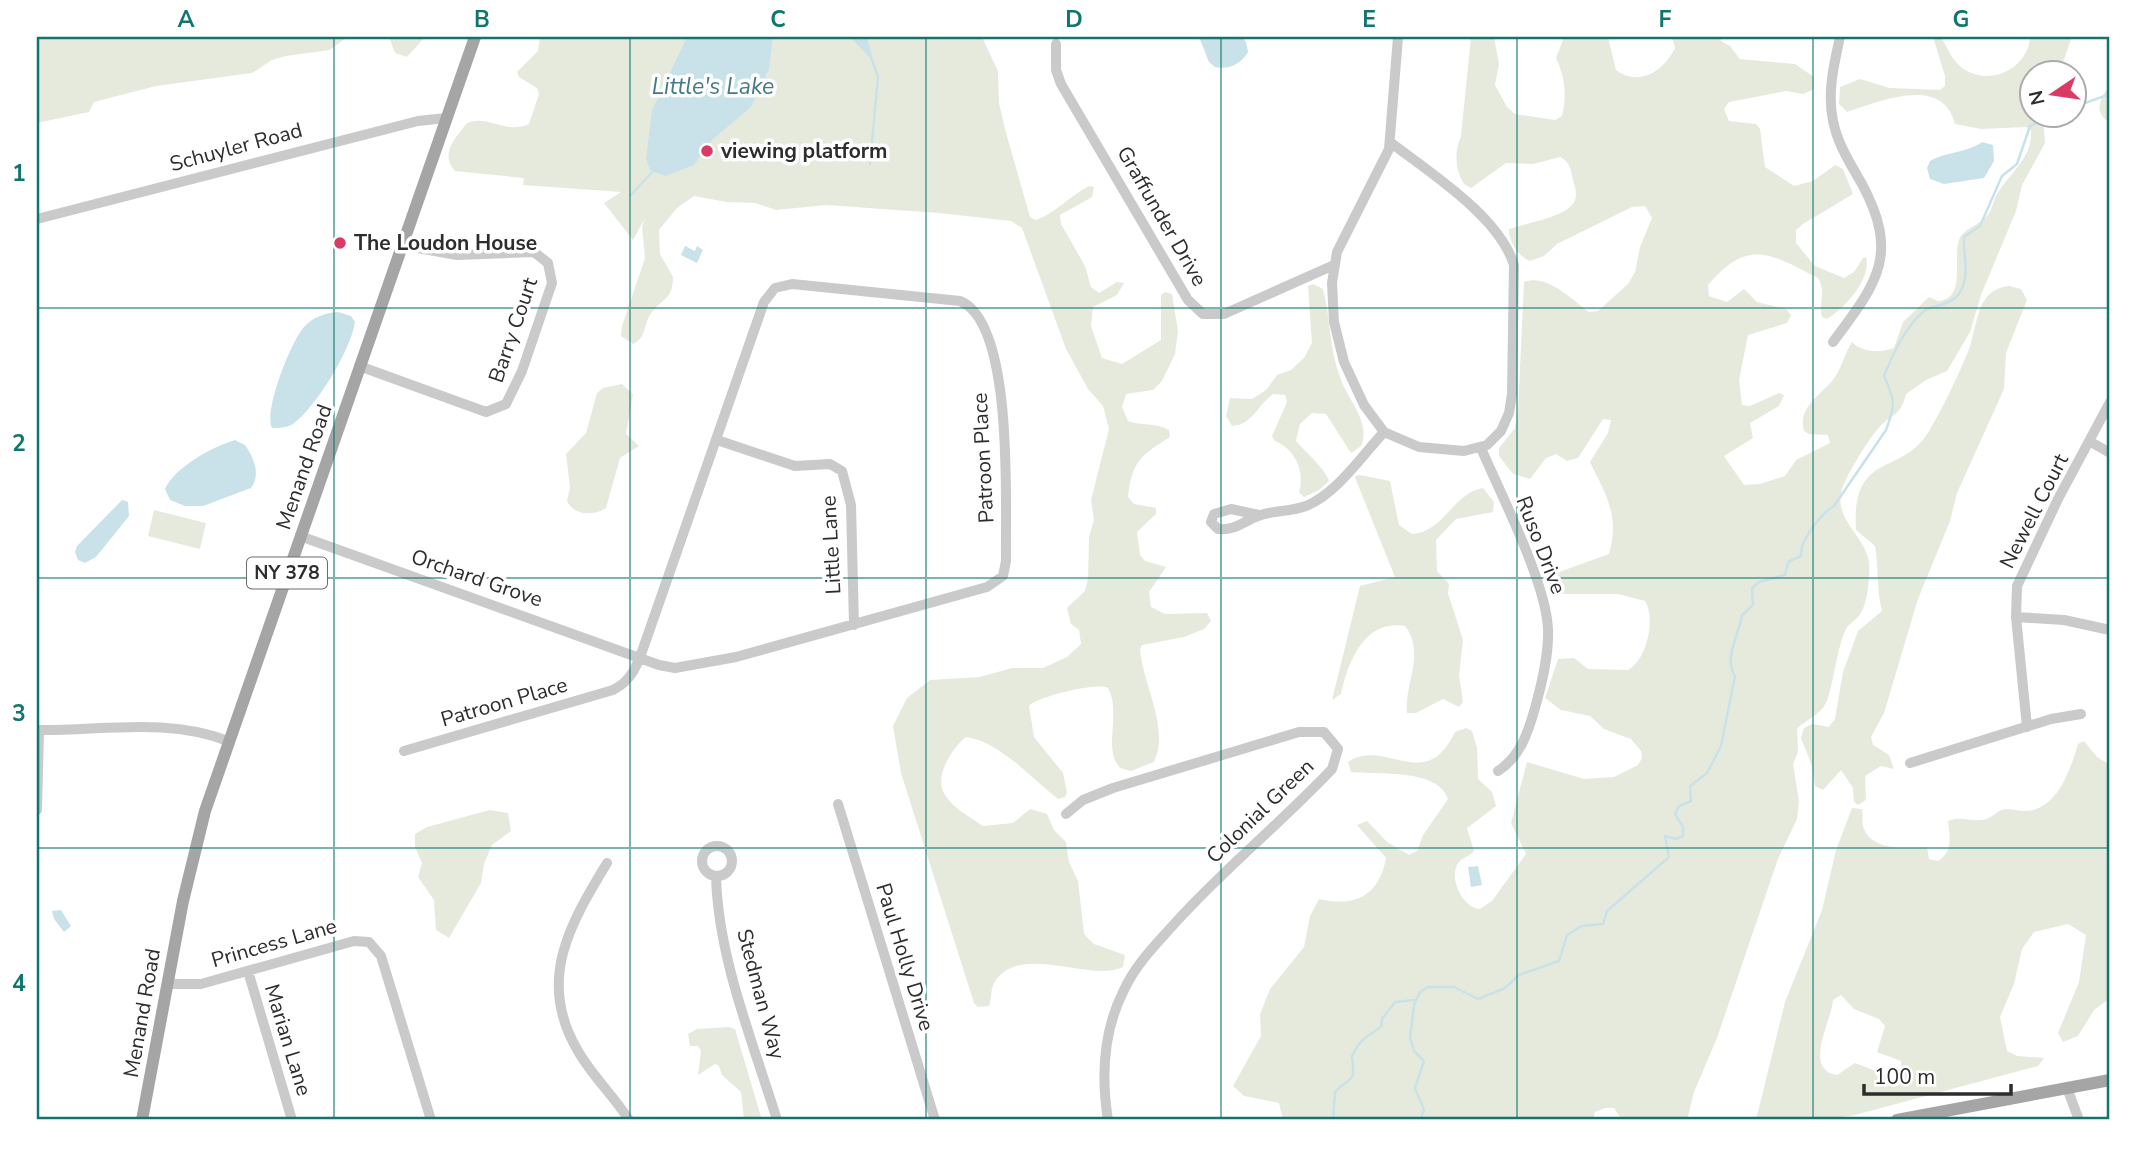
<svg xmlns="http://www.w3.org/2000/svg" width="2147" height="1157" font-family="'Nunito Sans',sans-serif">
  <style>
    .green { fill: #e6eadc; fill-rule: evenodd }
    .water { fill: #c9e2e9 }
    .lines { fill: none; stroke-linecap: round; stroke-linejoin: round }
    .stream { stroke: #c9e2e9; stroke-width: 2.5 }
    .minor { stroke: #cacaca; stroke-width: 10 }
    .major { stroke: #a5a5a5; stroke-width: 12 }
    .grid { fill: none; stroke: #0f766e; stroke-width: 2; stroke-opacity: 0.55 }
    .poi-dot { fill: #d93b64; stroke: #fff; stroke-width: 2.5 }
    .labels { text-anchor: middle; dominant-baseline: central; stroke-width: 7; stroke-linejoin: round; paint-order: stroke }
    .shield { fill: #fff; stroke: #6c6c6c; stroke-width: 2 }
    .shield-label { font-size: 19px; font-weight: bold; fill: #2d2d2d }
    .street-label { font-size: 21px; fill: #2d2d2d; stroke: #fff }
    .poi-label { font-size: 21px; font-weight: bold; fill: #2d2d2d; stroke: #fff; text-anchor: start }
    .water-label { font-size: 23px; font-style: italic; fill: #417b8a; stroke: #fff }
    .neatline { fill: none; stroke: #0f766e; stroke-width: 2.5 }
    .grid-label { font-size: 23px; text-anchor: middle; font-weight: bold; fill: #0f766e }
  </style>
  <rect width="100%" height="100%" fill="#fff"/>
  <path class="green" d="M37,37H347L330,50L286,56L272,60L252,73L156,86L94,102L89,112L37,123Z
    M389,37H425L407,57L395,53Z
    M540,37H982L998,71L999,103L1005,129L1030,217L1036,220C1055,213 1070,196 1089,186L1094,187L1092,197L1060,215L1061,224L1085,266L1091,287L1099,293L1117,282L1124,283L1117,295L1093,307L1091,326L1102,358L1122,364L1161,340V295L1165,292L1172,294L1178,331L1175,354L1162,381L1153,390L1126,394L1122,407L1128,421C1142,426 1155,422 1169,430L1170,437C1142,455 1132,460 1128,497L1134,504L1156,508V514L1137,532L1140,555L1145,561L1166,567L1149,592L1151,607L1165,614L1207,613L1211,621L1204,629L1184,637L1142,645L1140,649C1143,685 1170,729 1154,762L1131,771L1120,768C1102,748 1122,714 1108,688C1096,682 1037,697 1029,706L1034,737L1063,773L1067,792L1065,797L1058,799C1032,779 999,741 966,737C952,748 933,777 945,795C953,808 971,818 983,826L1013,823L1030,809L1047,814L1054,830L1066,842L1069,862L1078,881L1084,934L1094,944L1125,955L1123,967C1091,983 1023,943 996,980C990,988 992,997 989,1006L978,1007L974,1003L901,773L893,726L907,698L930,680L980,677L1012,668H1043L1067,657L1081,644L1079,630L1071,624L1067,608L1085,591L1088,578L1089,537L1094,520L1091,500L1109,429L1103,406L1088,389L1066,349L1022,228L1011,221L939,213L826,205L776,210L755,203L726,202L694,196L677,208L659,230L660,254L673,277C673,302 660,298 650,315C643,326 647,337 633,344L621,336L622,326L645,258L642,227L645,218L633,240L604,203L621,192L523,185L524,178L455,171C439,154 456,137 467,123C488,114 506,135 529,124L539,94L537,88L519,77L517,72L538,51Z
    M1471,37H1494L1499,64L1495,85L1507,107L1515,114L1555,120L1562,116C1567,94 1565,78 1556,58L1564,37H1608L1616,70C1639,87 1664,71 1675,48L1672,37H1721V41L1730,46L1740,59L1795,64L1814,77V89L1803,94L1786,91L1729,102L1724,109L1729,121L1756,124L1760,129L1765,167L1794,186L1813,181L1835,165L1843,169L1853,194L1803,224L1796,230V243L1815,266L1844,278L1854,272L1863,258L1866,257C1872,279 1845,308 1827,319L1822,317C1818,303 1827,292 1818,278C1769,253 1748,238 1708,285L1709,296L1727,302L1744,289L1757,302L1786,309L1791,315L1787,323L1748,335L1739,380L1742,405L1750,406L1779,393L1784,395L1779,406L1750,423L1753,438L1724,456L1744,485L1760,484L1785,476L1796,460L1830,443L1828,435L1809,434L1804,431C1797,406 1823,394 1835,377C1842,366 1845,353 1852,342C1863,353 1880,353 1894,348L1903,322L1929,297L1938,301C1969,299 1950,251 1961,236C1968,227 1980,224 1987,216C1992,210 1993,202 1996,196C2008,174 2033,159 2031,130L2026,127L1981,129L1955,124C1942,74 1880,102 1847,112L1839,104L1840,87L1860,79L1890,88L1940,90L1945,86V76L1933,37H1941C1947,47 1951,58 1959,65C1984,89 2028,71 2030,37H2072L2059,73L2032,74V116H2043L2045,143L2022,185L2016,211L1981,295L1970,332L1947,371L1926,380L1906,394C1900,418 1891,413 1877,430C1867,441 1847,475 1842,489C1833,520 1865,535 1869,562C1870,574 1868,604 1860,614C1857,620 1849,623 1846,629C1837,647 1834,682 1827,701C1821,715 1806,719 1797,729L1798,752L1793,764L1799,801L1797,819L1778,859L1717,1038L1694,1092L1687,1120H1622L1614,1108H1605L1595,1112L1593,1120H1283L1279,1103L1244,1096L1233,1086L1261,1036L1260,1014L1270,989L1304,947L1310,916L1319,899C1354,907 1379,897 1386,858L1357,825L1367,821L1387,842L1409,855L1417,851L1423,835L1448,799C1438,768 1377,775 1351,772L1348,762C1386,737 1425,795 1455,732L1466,728L1472,731L1477,748L1478,779L1492,792L1496,806L1467,828L1474,851C1469,857 1460,858 1457,865C1449,880 1464,909 1480,909L1492,901L1526,854L1511,823L1527,762L1584,779L1614,777L1638,765L1642,758L1641,751L1631,739L1604,729L1590,716L1561,710L1545,698L1558,659L1574,658L1588,669L1628,670C1647,660 1656,618 1645,601L1618,594H1557L1552,591L1549,581L1559,572L1609,554C1620,515 1606,495 1590,462L1608,433L1611,420L1603,419L1578,458L1567,461L1556,454L1546,458L1530,479L1513,474L1499,456V448L1515,428L1518,411L1524,282C1547,273 1572,300 1589,312L1598,311L1628,284L1635,272L1640,247L1652,218L1645,206L1632,207L1557,244L1544,256L1530,261C1519,257 1508,241 1509,229C1525,223 1565,218 1574,202C1578,196 1575,186 1573,180C1571,170 1570,162 1560,157L1533,164L1506,163L1471,188L1464,184C1455,170 1454,151 1461,136Z
    M2110,83V119L2106,120C2092,108 2104,95 2110,83Z
    M1313,284L1323,289C1331,320 1329,350 1341,380C1349,401 1371,423 1361,446L1351,453L1326,414L1312,413L1300,424L1296,441C1305,451 1326,470 1329,481L1319,490L1304,497L1299,492C1305,471 1295,449 1275,441L1272,436L1287,402L1285,395L1273,394C1257,406 1252,425 1232,426L1226,416L1230,398L1252,399L1266,390L1277,375L1291,370L1304,358L1312,343L1308,286Z
    M2009,286L2021,289L2027,300L2006,353L2004,389L1957,493L1950,521L1918,599L1884,713L1871,737L1873,745L1889,755L1894,769L1881,766L1865,776L1866,800L1858,805L1854,802L1853,788L1841,770L1823,790L1815,786L1812,766L1801,738L1804,728L1812,724L1829,727L1835,719L1843,672L1858,631L1882,611C1876,589 1879,568 1875,546L1856,530C1851,450 1902,477 1929,431C1942,410 1960,372 1969,349C1975,333 1976,311 1986,298C1992,290 2000,287 2009,286Z
    M622,384L633,394L626,434L639,446L620,458L606,508C594,516 574,516 567,501L570,488L566,454L586,433L597,393L603,388Z
    M1360,475L1390,481L1399,525L1412,534C1444,532 1453,493 1483,488L1494,502L1493,512L1456,519L1436,540L1437,571L1449,584L1448,593L1463,640L1459,675L1463,702L1459,707L1443,699L1416,713H1407C1404,684 1426,653 1405,626C1364,619 1348,662 1341,694L1332,700L1360,586L1395,577L1356,480L1355,476Z
    M154,510L206,523L200,549L148,536Z
    M2084,741L2097,757L2110,765V998L2094,1010L2078,1036L2063,1042L2058,1033L2079,982L2086,935L2068,924L2034,932L2022,949L2014,984L2000,1017L2007,1051L2017,1056L2044,1058L2038,1066L1855,1115L1822,1120H1756L1785,1002L1822,910L1836,850L1852,808L1862,809C1863,815 1862,821 1863,826C1870,852 1908,848 1927,847L1929,859L1938,861C1953,852 1950,837 1948,821C1961,815 1973,823 1986,819C1993,817 1998,810 2005,809C2015,809 2024,813 2033,810C2060,803 2071,767 2078,744ZM1841,995L1854,1009L1879,1019L1885,1026L1877,1052L1901,1061L1903,1083L1894,1087L1876,1071L1855,1063L1837,1075C1802,1070 1832,1020 1833,1000Z
    M490,810L508,813L511,831L492,845L484,864L481,883L449,938L436,930L434,900L418,877L422,863L415,847V834L427,827Z
    M729,1027L735,1029L762,1120H744L741,1092L722,1075L719,1066L715,1064L698,1075L701,1051L698,1046H690L688,1034L697,1029Z"/>
  <path class="water" d="M687,37H773L769,69L751,107L712,140L694,165L665,176L650,170L646,159L652,110Z
    M850,37H867L873,60L870,58Z
    M1199,37H1242L1246,42L1248,52C1241,64 1229,70 1215,67L1209,62Z
    M1982,142L1993,145L1994,161L1984,178L1944,184L1930,179L1927,168L1930,161C1948,151 1967,153 1982,142Z
    M685,246L695,251L697,246L703,250L697,263L681,255Z
    M338,312L351,316L355,322C351,350 316,407 293,424C287,428 279,428 272,428C263,412 291,341 304,327C313,317 325,313 338,312Z
    M235,440L245,445C254,458 261,474 251,488L203,506H185L170,500L165,489C175,467 212,447 235,440Z
    M122,500L128,502L129,516L96,557L85,563L78,560L75,552L77,546Z
    M1478,866L1482,885L1471,887L1468,867Z
    M61,910L71,926L64,932L54,919L52,911Z"/>
  <g class="lines">
    <path class="stream" d="M2074,107L2110,94
      M870,164L878,77L871,57
      M630,196L654,170
      M1333,1120L1335,1092C1350,1075 1356,1086 1352,1056C1360,1039 1366,1037 1381,1027L1382,1019L1395,1002L1415,1000
      M1420,1120L1424,1110L1415,1088L1424,1061L1414,1051L1410,1038L1414,1005L1420,992L1428,987H1454L1478,999L1505,988L1519,975L1559,961L1567,935L1582,926L1603,924L1607,911L1669,857L1665,836L1676,839L1683,836V827L1675,814L1679,806L1691,801L1690,786L1707,773L1721,746L1735,676C1723,659 1740,632 1742,615L1753,605L1752,588L1759,582L1785,575L1788,562L1801,556C1799,541 1822,513 1834,506L1886,430C1896,404 1895,401 1884,376C1893,354 1905,327 1924,311C1933,304 1956,307 1963,286C1969,270 1963,253 1964,237L1980,226L2002,176L2017,164L2030,126L2052,116"/>
    <path class="minor" d="M1056,44V70L1061,84L1188,300L1203,314H1224L1334,265
      M1390,142C1430,173 1499,216 1514,265L1512,394L1509,413L1501,431L1487,445L1464,451L1419,447L1384,432L1364,405L1344,362L1334,322L1332,283L1337,252L1389,149L1398,37
      M37,219L418,121L446,118
      M1833,342C1877,283 1900,255 1862,184C1850,163 1838,145 1833,121C1827,93 1834,64 1840,37
      M359,366L486,412L506,404L522,371L552,283L548,263L534,252L457,255L401,245
      M717,440L795,466L830,464L842,471L851,505L854,625
      M2091,442L2110,453
      M1481,448C1501,495 1546,582 1548,629C1549,655 1542,683 1535,708C1528,733 1520,757 1498,771
      M1259,515L1231,509L1214,514L1211,522L1218,529C1235,531 1244,521 1258,516C1273,510 1290,512 1306,506C1337,493 1361,457 1384,432
      M300,536L659,665L675,668L736,657L987,587L1003,576L1006,561C1005,508 1015,323 960,301L792,284L775,288L764,302L645,643C638,663 633,680 613,690L404,751
      M2016,617L2064,620L2110,630
      M2027,727L2016,617L2017,586L2058,499L2110,402
      M37,730C100,731 168,717 228,741
      M1910,763L2051,719L2081,714
      M838,804L935,1120
      M37,810L39,730
      M1066,814L1083,800L1113,788L1299,732H1324L1338,749L1332,769C1282,822 1225,868 1176,922C1157,943 1136,964 1124,990C1103,1031 1101,1076 1108,1120
      M702 861a15 15 0 1 1 30 0a15 15 0 1 1-30 0Z
      M607,863C570,924 536,981 578,1051C592,1076 614,1096 629,1120
      M716,876C718,958 753,1042 777,1120
      M248,971L292,1120
      M167,984H201L354,941L369,942L381,956L431,1120
      M2067,1088L2079,1120"/>
    <path class="major" d="M142,1120L183,901L205,811L475,37
      M1897,1120L2110,1080"/>
  </g>
  <path class="grid" d="M334,37V1120M630,37V1120M926,37V1120M1221,37V1120M1517,37V1120M1813,37V1120M37,308H2110M37,578H2110M37,848H2110"/>
  <g class="poi-dot">
    <circle cx="707" cy="151" r="7"/>
    <circle cx="340" cy="243" r="7"/>
  </g>
  <g class="labels">
    <rect class="shield" x="247" y="557.5" width="80" height="31" rx="5"/>
    <g class="shield-label">
      <text x="287" y="573">NY 378</text>
    </g>
    <g class="street-label">
      <text transform="translate(236 147) rotate(-15)">Schuyler Road</text>
      <text transform="translate(1162 216) rotate(60)">Graffunder Drive</text>
      <text transform="translate(513 330) rotate(-71)">Barry Court</text>
      <text transform="translate(983 458) rotate(-93)">Patroon Place</text>
      <text transform="translate(304 467) rotate(-71)">Menand Road</text>
      <text transform="translate(2034 511) rotate(-63)">Newell Court</text>
      <text transform="translate(831 545) rotate(-93)">Little Lane</text>
      <text transform="translate(1541 545) rotate(69)">Ruso Drive</text>
      <text transform="translate(477 578) rotate(19)">Orchard Grove</text>
      <text transform="translate(504 702) rotate(-16)">Patroon Place</text>
      <text transform="translate(1260 811) rotate(-44)">Colonial Green</text>
      <text transform="translate(274 943) rotate(-16)">Princess Lane</text>
      <text transform="translate(905 957) rotate(73)">Paul Holly Drive</text>
      <text transform="translate(761 994) rotate(75)">Stedman Way</text>
      <text transform="translate(142 1013) rotate(-80)">Menand Road</text>
      <text transform="translate(288 1040) rotate(73)">Marian Lane</text>
    </g>
    <g class="poi-label">
      <text x="721" y="151">viewing platform</text>
      <text x="354" y="243">The Loudon House</text>
    </g>
    <g class="water-label">
      <text x="713" y="86">Little's Lake</text>
    </g>
  </g>
  <rect width="2147" height="1157" fill="none" stroke="#ffffff" stroke-width="77"/>
  <g transform="translate(2053 94) rotate(257)"><circle r="33" fill="#ffffff" stroke="#ababab" stroke-width="2"/>
  <path d="M0-5L12 26L0 18L-12 26Z" fill="#d93b64"/>
  <text y="-10" font-size="19" font-weight="bold" text-anchor="middle" fill="#2d2d2d">N</text>
  </g>
  <path d="M1864 1084v10h147v-10" fill="none" stroke="#2d2d2d" stroke-width="3.5"/>
  <text x="1874" y="1084" font-size="21" fill="#2d2d2d" stroke="#ffffff" stroke-width="5" paint-order="stroke">100 m</text>
  <rect x="38" y="38" width="2070" height="1080" class="neatline"/>
  <g class="grid-label">
    <text x="186" y="27">A</text>
    <text x="482" y="27">B</text>
    <text x="778" y="27">C</text>
    <text x="1074" y="27">D</text>
    <text x="1369" y="27">E</text>
    <text x="1665" y="27">F</text>
    <text x="1961" y="27">G</text>
    <text x="19" y="181">1</text>
    <text x="19" y="451">2</text>
    <text x="19" y="721">3</text>
    <text x="19" y="991">4</text>
  </g>
</svg>
